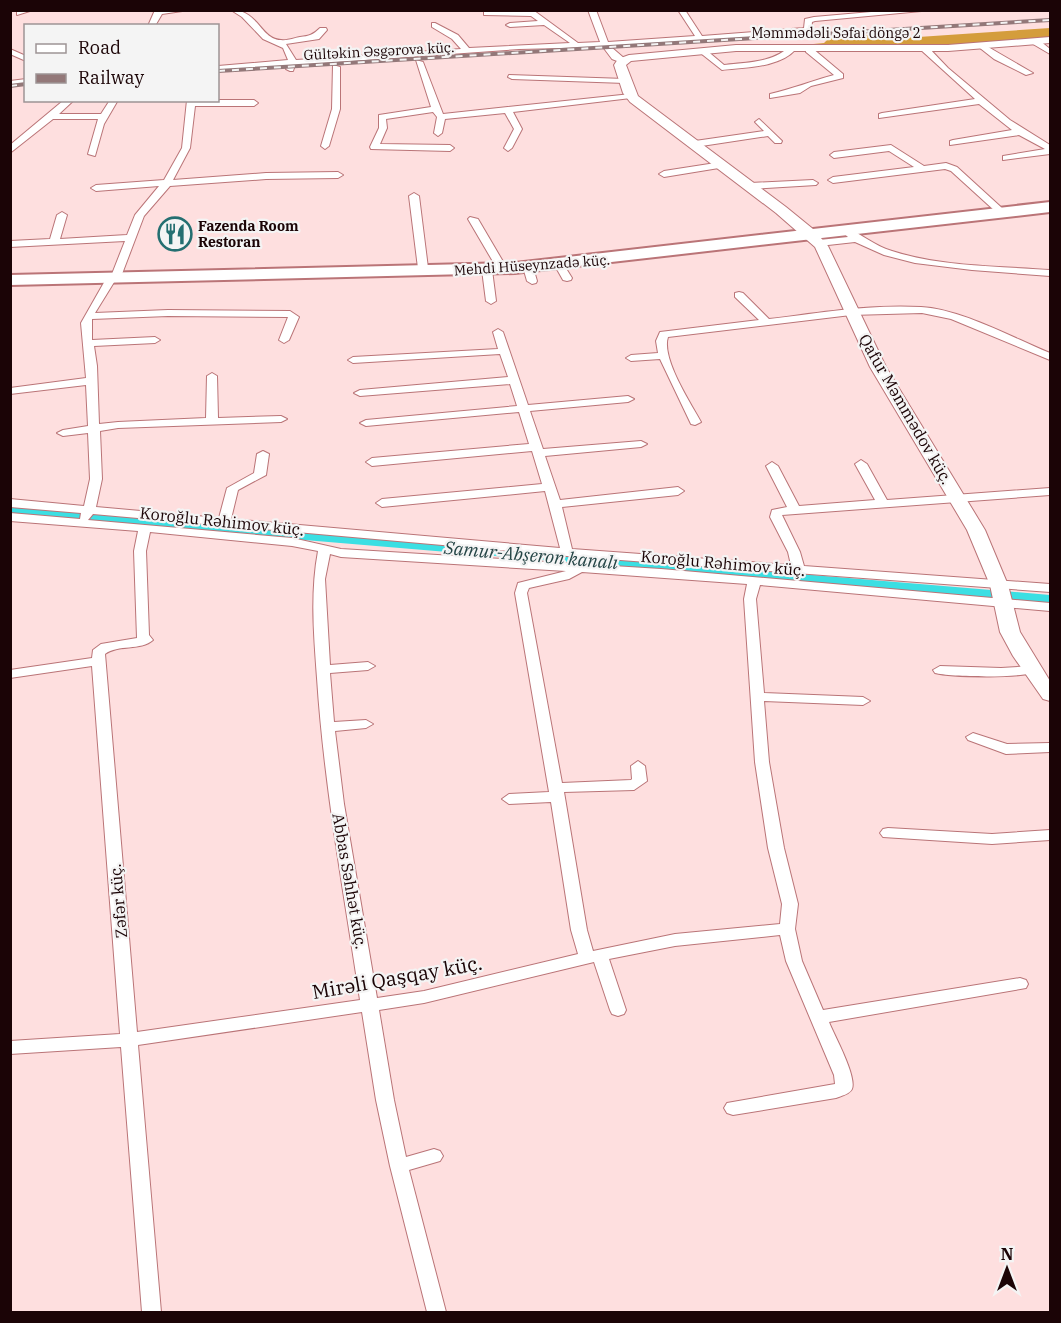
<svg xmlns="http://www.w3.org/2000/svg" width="1061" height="1323" font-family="'IBM Plex Serif',serif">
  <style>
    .forest { fill: #d49d3c }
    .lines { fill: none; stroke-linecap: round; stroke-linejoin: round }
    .canal { fill: #3bdfe3; fill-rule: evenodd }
    .street-casing { stroke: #ba7477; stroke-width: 2 }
    .secondary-casing { stroke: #ba7477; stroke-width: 2 }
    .primary-casing { stroke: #ba7477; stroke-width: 4 }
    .street { fill: #fff; fill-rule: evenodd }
    .secondary { fill: #fff; fill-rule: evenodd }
    .primary { fill: #fff; fill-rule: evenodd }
    .rail-casing { stroke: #937879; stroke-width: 4 }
    .rail { stroke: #f4f4f4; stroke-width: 2; stroke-dasharray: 7; stroke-linecap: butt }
    .labels { text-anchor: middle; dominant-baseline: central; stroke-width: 4.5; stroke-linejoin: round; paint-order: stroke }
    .far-street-label { font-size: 14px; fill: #1b0406; stroke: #f4f4f4 }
    .far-poi-label { font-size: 14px; font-weight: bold; fill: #1b0406; stroke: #f4f4f4; text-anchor: start }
    .street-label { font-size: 16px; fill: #1b0406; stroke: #f4f4f4 }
    .water-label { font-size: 18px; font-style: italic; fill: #254546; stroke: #f4f4f4 }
    .near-street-label { font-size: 20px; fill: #1b0406; stroke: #f4f4f4 }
  </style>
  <rect width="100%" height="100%" fill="#fedfdf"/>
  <path class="forest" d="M1050,28V38L1038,39L948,45L792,46L824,43L829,38L866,35L889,39Z"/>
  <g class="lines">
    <path class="canal" d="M10,507L1050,595V603L10,515Z"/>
    <defs>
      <path id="street" d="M20,10H33L17,15V11Z
        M155,10H189L162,14L155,26H148Z
        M231,10C259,10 260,39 281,40C287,41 294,38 300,37C309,36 313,35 320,28H326L327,30L319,39L286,44L296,60L461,49L452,39L432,27V23H435L458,35L469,48L570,43L544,25L510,27L506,25L510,23L538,21L531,16L484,15V11H487L533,10L578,43L600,42L588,10H596L608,42L695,36L678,10H685L702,36L804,28L805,19L814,17L894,10H932L815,21L812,22L811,32L795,34L610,46L625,59V63H622L612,59L603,47L519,49L295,65L293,71H290L286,69L287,66L218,70V66L288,60L283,48L263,39L242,17Z
        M1033,40H1039L1050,49V54L1033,44Z
        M983,44L1033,73L1026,75L994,59L980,48V44Z
        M921,46H927L948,68L1010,120L1050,145V154L1003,160V156L1045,149L1019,135L950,145V141L953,140L1012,130L979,104L879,118V114L882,113L975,99L921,50Z
        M789,47L796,49C779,68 746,67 722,70L698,51L705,49L724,65C746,62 772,63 789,47Z
        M806,48H812L843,74V78L811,86L800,93L770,98V94C792,89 812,81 834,75L806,52Z
        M10,49L26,56V61L10,54Z
        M416,60L423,62L443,114L631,94L635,96L631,98L513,112L522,129L512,148L508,151L504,148L514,129L505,113L445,119L442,133L438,136L434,133L437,117L433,112L386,119L387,128L380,144L450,145L454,148L450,151L371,149L370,147L379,128V115L431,107Z
        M333,65L340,67V109L329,146L325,149L321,146L332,109Z
        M509,75L625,79L629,81L625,83L512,79L508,77Z
        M26,79V84L10,86V81Z
        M64,100H74L59,114H101L110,100H118L104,124L95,156L88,154L98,119H53L10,153V145Z
        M187,100H254L258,103L254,106H195L190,148L173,180L266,173L338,172L343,175L338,178L266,179L170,186L144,216L122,274L117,277L112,274L125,241L10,247V241L50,239L57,215L62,212L67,215L60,239L127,235L135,215L159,186L96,191L91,188L96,185L164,180L182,148Z
        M759,119L782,141L781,143H775L768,136L695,147L691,144L695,141L764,131L755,122Z
        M891,145L924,166L946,163L957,167L1003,209L995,211L951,171L945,169L833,183L828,180L833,177L914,167L889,151L834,158L830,155L834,152Z
        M722,162L726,165L725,167L664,177L659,174L664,171Z
        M813,180L818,183L816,185L751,189L746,186L751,183Z
        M414,193L419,196L428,268L423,271L418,268L409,196Z
        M470,217L478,219L505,265L503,267L495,265L468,219Z
        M846,228C861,233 874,246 892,251C942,267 998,266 1050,270V276L972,270L915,263L884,255L855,242L819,246L814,243L819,240L848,237L841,231Z
        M559,261L562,262L572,278L571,280L567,281L563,280L554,264Z
        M528,264L533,267L537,281L536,283L532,284L527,281L523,267Z
        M487,267L492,270L496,301L491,304L486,301L482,270Z
        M111,276L116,279L95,313L168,310L290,311L299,317L289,340L284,343L279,340L288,317L168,316L92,319V340L155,337L160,340L155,343L94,346L97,366L99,424L118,422L206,418L207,376L212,373L217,376L218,418L281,416L287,419L281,422L118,428L100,431L102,479L96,507L219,518L227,488L254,473L257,454L263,451L269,454L266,475L238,490L231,519L560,548L545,491L382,507L376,503L382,499L542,484L532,451L372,466L366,462L372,458L529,444L519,412L366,426L360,423L366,420L517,406L510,384L360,396L354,393L360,390L508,377L500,354L353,363L348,360L353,357L498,349L493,332L498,329L503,332L528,405L628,396L634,399L628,402L530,411L543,449L641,441L647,444L641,447L545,456L560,500L678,487L684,491L678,495L562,507L572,549L791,565L788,552L770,517L772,510L787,507L766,466L772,462L778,466L799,506L875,500L855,464L861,460L867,464L887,500L1050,488V495L782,515L800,552L804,566L1050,584V592L567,556L93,514L88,520L292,538L341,549L661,569L1050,603V611L760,585L756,599L764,693L863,697L870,701L863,705L764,701L769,762L784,848L798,904L795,929L802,961L823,1010L1020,978L1026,980L1028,984L1026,988L829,1022C834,1035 857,1076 852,1089C850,1094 841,1096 836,1098L733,1115L727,1113L724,1108L727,1103L835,1084L834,1075L786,961L780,935L675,946L609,959L626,1010L624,1014L618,1016L612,1014L610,1010L594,962L424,1003L379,1010L394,1100L406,1157L434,1149L440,1151L443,1156L440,1161L409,1170L446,1312H427L390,1166L376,1100L362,1012L138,1045L161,1312H142L121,1047L10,1054V1041L120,1034L92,666L10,678V670L92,658L93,650L101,644L137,638L134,551L138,531L10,521V513L80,519L81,513L10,507V499L84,506L90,479L88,433L63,436L57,433L63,430L88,426L86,385L10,394V388L86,378L81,323L106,279ZM150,532L292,546L318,551C310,594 314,637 317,678C324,786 344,893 360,1000L137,1032L105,654C118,644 141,651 153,640L149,635L146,551ZM330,554L341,557L566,571L518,583L515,593L549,792L509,794L502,799L509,804L551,802L571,930L578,954L424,991L377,998L344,804L335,731L366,728L373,724L366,720L334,722L330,673L368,670L375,666L368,662L330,665L325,579ZM582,572L747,584L744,599L755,762L768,848L782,904L780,924L675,934L593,951L587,930L564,792L634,790L647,781L645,766L638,761L631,766L632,779L631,780L562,783L527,593L529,588L569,579Z
        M739,292L743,293L769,319C819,313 871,304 921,307C961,309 1013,338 1050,353V360L951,319L922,313L851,315L668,337C661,358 690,402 701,422L695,425L691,424L660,359L631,361L626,358L631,355L658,353L656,341L660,332L759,320L735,297V293Z
        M940,666L1001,668L1032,666L1039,670C1030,679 950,677 935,673L933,670Z
        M973,733L1007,744L1050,743V752L1006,754L968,740L966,737Z
        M888,828L992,834L1050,830V840L992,844L883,837L880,833L883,829Z"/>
      <path id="secondary" d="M1050,37V43L948,51H736L631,61L626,65L638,96L786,207L813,229L828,246L886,367L985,530L1008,585L1020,632L1050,681V701L1043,699L1013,656L1000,632L990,585L967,530L870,367L815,247L776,213L630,102L623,93L614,65L618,59L629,55L736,45H948Z"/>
      <path id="primary" d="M1050,202V212L515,273L10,285V275L515,263Z"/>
    </defs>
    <use href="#street" class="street-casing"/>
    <use href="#secondary" class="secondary-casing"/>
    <use href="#primary" class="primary-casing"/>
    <use href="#street" class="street"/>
    <use href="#secondary" class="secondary"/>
    <use href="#primary" class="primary"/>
    <defs>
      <path id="rail" d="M218,71L1050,20
        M10,86L26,84"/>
    </defs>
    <use href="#rail" class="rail-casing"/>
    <use href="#rail" class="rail"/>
  </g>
  <defs>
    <symbol id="restaurant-ring" viewBox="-11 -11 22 22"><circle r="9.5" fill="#f4f4f4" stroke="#246f71" stroke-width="1.5"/><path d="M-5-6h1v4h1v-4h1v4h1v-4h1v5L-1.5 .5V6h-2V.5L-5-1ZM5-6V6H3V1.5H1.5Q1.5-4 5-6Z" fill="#246f71"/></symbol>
  </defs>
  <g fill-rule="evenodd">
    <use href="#restaurant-ring" x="156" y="215" width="38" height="38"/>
  </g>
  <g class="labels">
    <g class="far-street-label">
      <text x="836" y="33">Məmmədəli Səfai döngə 2</text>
      <text transform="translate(379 51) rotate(-3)">Gültəkin Əsgərova küç.</text>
      <text transform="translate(532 265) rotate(-4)">Mehdi Hüseynzadə küç.</text>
    </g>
    <g class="far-poi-label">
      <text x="198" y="226">Fazenda Room<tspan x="198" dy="16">Restoran</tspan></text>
    </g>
    <g class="street-label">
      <text transform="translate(906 409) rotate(60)">Qafur Məmmədov küç.</text>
      <text transform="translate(222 521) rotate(6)">Koroğlu Rəhimov küç.</text>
      <text transform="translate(723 563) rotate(5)">Koroğlu Rəhimov küç.</text>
      <text transform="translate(350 881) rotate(80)">Abbas Səhhət küç.</text>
      <text transform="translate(118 901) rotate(-95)">Zəfər küç.</text>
    </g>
    <g class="water-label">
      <text transform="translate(531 555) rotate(5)">Samur-Abşeron kanalı</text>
    </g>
    <g class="near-street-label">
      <text transform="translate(397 977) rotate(-10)">Mirəli Qaşqay küç.</text>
    </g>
  </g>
  <rect width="1061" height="1323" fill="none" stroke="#1b0406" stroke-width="24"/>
  <rect x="24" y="24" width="195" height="78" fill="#f4f4f4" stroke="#9d9495" stroke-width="1.5"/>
  <rect x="36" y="44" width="30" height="9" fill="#ffffff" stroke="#9d9495" stroke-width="1.5"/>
  <text x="78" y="54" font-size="18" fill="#1b0406">Road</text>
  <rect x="36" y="74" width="30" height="9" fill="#937879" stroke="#9d9495" stroke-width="1.5"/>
  <text x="78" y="84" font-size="18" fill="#1b0406">Railway</text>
  <g transform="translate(1007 1269)" stroke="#f4f4f4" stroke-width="4.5" paint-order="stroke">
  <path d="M0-4.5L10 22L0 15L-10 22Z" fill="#1b0406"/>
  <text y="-9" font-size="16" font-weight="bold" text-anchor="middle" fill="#1b0406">N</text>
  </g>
</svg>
